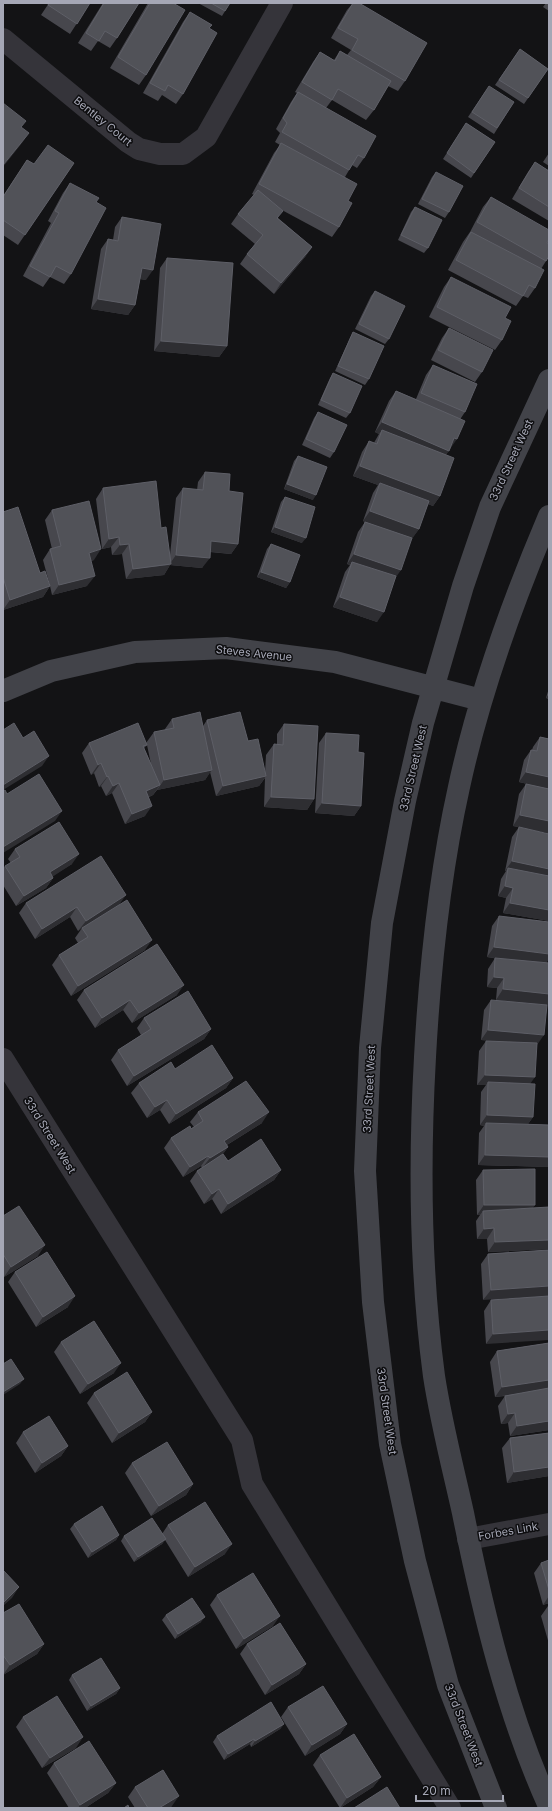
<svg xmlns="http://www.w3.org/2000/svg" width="552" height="1811" font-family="Inter,sans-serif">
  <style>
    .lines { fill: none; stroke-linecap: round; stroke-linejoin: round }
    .street { stroke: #35343a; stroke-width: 22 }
    .secondary { stroke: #424349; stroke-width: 22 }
    .wall { fill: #47474d; fill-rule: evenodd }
    .shaded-wall { fill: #2e2e32 }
    .building { fill: #515258; stroke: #5e5f67 }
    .labels { text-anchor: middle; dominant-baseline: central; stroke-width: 3; stroke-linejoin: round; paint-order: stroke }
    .street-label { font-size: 11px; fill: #a5a7b5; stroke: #0e0e10 }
  </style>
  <rect width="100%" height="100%" fill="#131315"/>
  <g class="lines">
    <path class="street" d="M3,39L128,142L139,149L160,154H183L206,137L282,3
      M3,1059L242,1440L252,1484L450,1808
      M468,1539L549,1524"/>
    <path class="secondary" d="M549,516C512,603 479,694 459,787C439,877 430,965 425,1057C419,1163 420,1271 434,1376C441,1422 453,1468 463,1513C483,1612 507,1713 549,1806
      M3,691L51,671L135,652L226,648L335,662L481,700
      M496,1808L448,1685L415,1561L390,1444L373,1302L365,1171L370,1048L382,923L405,801L423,723L463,586L490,507L549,380"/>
  </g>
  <path class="wall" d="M49,3H90L70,34L41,15Z
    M103,3H139L117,38L110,48L98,41L91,51L78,43Z
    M148,3H173L146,75L139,85L110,68Z
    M198,3H230L222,16Z
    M353,3L405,81L398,91L388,86L374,110L366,120L332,100L326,108L364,158L357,168L352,165L345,177L348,201L339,227L332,237L280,209L278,218L312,247L305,257L274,294L240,264L247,254L255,244L231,224L238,214L254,195L252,194L274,153L280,145L275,142L280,133L276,129L291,102L297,93L295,92L313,62L320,52L334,60L340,51L347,55L351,50L331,38L347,10Z
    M546,3H549V11L543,7Z
    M190,12L209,28L183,94L176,104L162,95L158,101L143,93L183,22Z
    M520,49L548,69L524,104L495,85Z
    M485,92L514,102L494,134L468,117Z
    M466,123L495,142L471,178L443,159Z
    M549,153V166L543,162Z
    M27,160L34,164L74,163L18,245L3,235V196Z
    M535,162L549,171V221L512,199L528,172Z
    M436,172L449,212L445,218L418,204L432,177Z
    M70,183L96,202L71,274L64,284L50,277L43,287L23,276L51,223L48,221L63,193Z
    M491,197L547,243L546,261L541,269L535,288L528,298L523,296L516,306L448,270L463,242L470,232L483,207Z
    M415,207L428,248L424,253L398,240L411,212Z
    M122,217L146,280L140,279L135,305L128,315L91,309L101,249L108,239L113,240L115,227Z
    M167,258L227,346L219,357L154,351L160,268Z
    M451,277L502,340L495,350L429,317L444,287Z
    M375,291L389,339L385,344L355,329L371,296Z
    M449,328L482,372L475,382L431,360L442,338Z
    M353,332L369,379L365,385L335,371L350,338Z
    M433,365L465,412L461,418L450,449H449L446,455L440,496L433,506L428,504L419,529L412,538L377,622L333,607L345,572L350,565L347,564L358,532L365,522L363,521L373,493L378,485L353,476L362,452L369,441L374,443L375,441L379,434L375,432L389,401L396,391L416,399L426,375Z
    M333,373L350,413L346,418L318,405L330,378Z
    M318,412L334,452L330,458L302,445L314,418Z
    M298,456L313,500L284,489L294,461Z
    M205,472L229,491L238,544L231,554L210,552L202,568L170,565L164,575L126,579L122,554L112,555L111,547L102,549L96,499L103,488L161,528L170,555L176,498L183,488L197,490L198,482Z
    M285,497L302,543L271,532L281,502Z
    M52,510L94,560L91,561L87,586L52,595L50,586L43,597L3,610V512L40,573L50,586L43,560L50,549H52L45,520Z
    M271,544L290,582L286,588L257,577L267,549Z
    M549,688V699L546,698Z
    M172,719L203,726L207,720L248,741L265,773L266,755L274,744L277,745V734L284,724L314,799L307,810L264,807L265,778L259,786L216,796L210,772L205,780L157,790L153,795L149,797L145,816L125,824L112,793L106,796L101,786L99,787L94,773L91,775L82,753L89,743L147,744L146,743L154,732L165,730V729ZM147,745L151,764L144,748Z
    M326,733L358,752L361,806L354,816L315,813L319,743Z
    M540,737L549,739V833L513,826L519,794L526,784L540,787L519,782L524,760L531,750H532L533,747Z
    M519,827L549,921L503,913L506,898L498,896L501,879L506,871H505L512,837Z
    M15,849L72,864L52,876L53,878L46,888L16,906L3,885V869L5,866L11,863L8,859Z
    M26,903L119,905L85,927L145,950L71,996L52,965L59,955L78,943L75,938L82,928L78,931L70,917L35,939L19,913Z
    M499,916L546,963H549V1005L496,1000L497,988L487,987L488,969L495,958L499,959L487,957L492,926Z
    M84,990L177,995L132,1023L123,1010L95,1028L77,1000Z
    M491,1000L537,1045L530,1084L533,1117L528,1124L549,1125V1167L478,1165L479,1133L484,1126L480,1125L481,1092L486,1085H477L479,1051L486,1041H494L481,1040L484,1010Z
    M144,1018L211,1029L204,1039L127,1086L111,1060L118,1050L141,1035L137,1028Z
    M175,1069L233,1078L226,1088L169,1124L160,1110L147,1118L131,1093L139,1083Z
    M198,1112L262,1123L227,1145L228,1147L222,1155L228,1161L281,1170L274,1180L221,1214L212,1199L204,1204L190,1181L197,1171L202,1168L201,1166L183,1177L164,1148L171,1138L194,1127L190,1122Z
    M483,1170L533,1208L549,1207V1249L488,1252L487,1239H477L476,1221L480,1215H477L476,1180Z
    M3,1216L38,1256L4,1277L3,1275Z
    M549,1250L483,1300L481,1264L488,1254Z
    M15,1272L68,1307L36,1327L8,1282Z
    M549,1296L486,1344L484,1311L491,1300Z
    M61,1342L114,1373L80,1394L54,1352Z
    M549,1343V1430L510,1436L508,1423L501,1424L498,1406L505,1396L495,1397L490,1362L497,1351Z
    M94,1393L152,1412L145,1422L112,1443L87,1403Z
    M23,1432L68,1446L61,1456L35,1473L16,1443Z
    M549,1433V1476L507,1483L502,1448L510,1438Z
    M132,1463L193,1484L186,1495L151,1516L125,1473Z
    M74,1524L119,1535L116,1540L88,1558L70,1529Z
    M168,1525L225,1554L188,1577L165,1540L162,1544L134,1562L121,1541L124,1536L162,1534Z
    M549,1560V1603L543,1605L534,1573L541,1563Z
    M217,1595L273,1626L236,1649L210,1605Z
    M548,1606H549V1644L541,1616Z
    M3,1613L44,1644L37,1654L3,1675Z
    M166,1615L201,1622L175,1639L162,1620Z
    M247,1644L306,1664L299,1674L265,1695L240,1654Z
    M72,1675L120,1688L116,1694L87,1711L69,1680Z
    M288,1707L347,1724L340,1734L305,1756L281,1717Z
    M23,1717L76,1748L42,1768L16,1727Z
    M284,1724L280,1729L251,1747L250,1744L224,1760L213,1742L217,1736Z
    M320,1755L381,1777L373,1787L340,1808L313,1765Z
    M54,1763L116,1783L108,1793L85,1808H69L47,1773Z
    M135,1787L172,1806L169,1808H135L128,1797Z"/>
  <path class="shaded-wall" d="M29,133L22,143L3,167V165Z
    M312,247L305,257L274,294L281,283Z
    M142,268L153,270L146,280L134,278Z
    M98,299L135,305L128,315L91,309Z
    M161,341L227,346L219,357L154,351Z
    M382,422L449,451L441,461L382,430L379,434L375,432Z
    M454,438L457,439L450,449L447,448Z
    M360,466L440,496L433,506L379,486L380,483L378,485L353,476Z
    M287,484L316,495L313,500L284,489Z
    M370,511L419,529L412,539L363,521Z
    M275,527L306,538L302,543L271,532Z
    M119,537L111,547L102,549L109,539Z
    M211,541L238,544L231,554L204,551Z
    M129,544L122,554L112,555L120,545Z
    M101,549L94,560L81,563L89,553Z
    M354,554L401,570L394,580L352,562L350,565L347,564Z
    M176,555L210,558L202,568L170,565L164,575L126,579L133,569L169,565Z
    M261,572L290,582L286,588L257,577Z
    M95,576L87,586L52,595L59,585Z
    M50,586L43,597L3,610L10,600Z
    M340,597L384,612L377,622L333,607Z
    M549,694V699L546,698Z
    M49,756L42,766L3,790V785Z
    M101,763L94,773L91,775L98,765Z
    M212,770L205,780L157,790L164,780Z
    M526,772L549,777V789L519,782Z
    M108,776L101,786L99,787L107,777Z
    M266,776L259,786L216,796L223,786Z
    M119,783L112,793L106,796L113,786Z
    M160,785L153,795L139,801L146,791Z
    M271,797L314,799L307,810L264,807Z
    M322,803L361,806L354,816L315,813Z
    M152,806L145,816L125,824L132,814Z
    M62,811L55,821L3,853V847Z
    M520,815L549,821V833L513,826Z
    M79,854L72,864L43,883L50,872Z
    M512,861L549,869V881L508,868L506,871H505Z
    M53,878L46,888L16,906L24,896Z
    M505,886L513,888L506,898L498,896Z
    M126,895L119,905L78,931L86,921Z
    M510,903L549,910V921L503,913Z
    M77,907L70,917L35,939L42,929Z
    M152,940L145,950L71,996L78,986Z
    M494,947L549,954V959L545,965L487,957Z
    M494,977L504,978L497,988L487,987Z
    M184,985L177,995L132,1023L139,1013Z
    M503,989L549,994V1005L496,1000Z
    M130,1000L123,1010L95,1028L102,1018Z
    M211,1029L204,1039L127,1086L134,1076Z
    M488,1030L544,1035L537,1045L481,1040Z
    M485,1075L535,1077L528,1087L488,1082L486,1085H477Z
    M233,1078L226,1088L169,1124L176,1114Z
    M167,1100L160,1110L147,1118L155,1107Z
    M269,1112L262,1123L217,1151L224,1141Z
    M487,1115L533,1117L526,1127L486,1123L484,1126L480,1125Z
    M228,1147L221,1157L202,1168L210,1158Z
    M485,1155L549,1157V1167L478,1165Z
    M208,1156L201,1166L183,1177L190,1167Z
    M281,1170L274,1180L221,1214L228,1204Z
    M219,1189L212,1199L204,1204L212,1194Z
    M484,1205H535L528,1215L483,1211L480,1215H477Z
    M494,1228L487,1239H477L484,1229Z
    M549,1240V1249L488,1252L495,1242Z
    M45,1245L38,1256L4,1277L11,1267Z
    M549,1286V1296L483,1300L491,1290Z
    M75,1296L68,1307L36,1327L43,1317Z
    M549,1330V1340L486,1344L493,1334Z
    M121,1363L114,1373L80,1394L88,1384Z
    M24,1379L20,1384L3,1395V1392Z
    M549,1380V1389L495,1397L502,1387Z
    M152,1412L145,1422L112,1443L119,1433Z
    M515,1413L508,1423L501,1424L508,1414Z
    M549,1421V1430L510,1436L517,1426Z
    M68,1446L61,1456L35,1473L42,1463Z
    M549,1467V1476L507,1483L514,1472Z
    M193,1484L186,1495L151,1516L159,1506Z
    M119,1535L116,1540L88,1558L92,1552Z
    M166,1539L162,1544L134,1562L138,1557Z
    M232,1544L225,1554L188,1577L195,1567Z
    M19,1587L12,1598L3,1606V1603Z
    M549,1596V1603L543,1605Z
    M280,1616L273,1626L236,1649L244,1639Z
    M205,1617L201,1622L175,1639L178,1634Z
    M44,1644L37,1654L3,1675L10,1665Z
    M306,1664L299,1674L265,1695L272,1685Z
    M120,1688L116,1694L87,1711L91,1706Z
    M284,1724L280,1729L251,1747L255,1741Z
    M347,1724L340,1734L305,1756L312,1745Z
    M83,1737L76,1748L42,1768L50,1758Z
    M254,1739L250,1744L224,1760L228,1754Z
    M381,1777L373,1787L340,1808L347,1798Z
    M116,1783L108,1793L85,1808H78L80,1805Z
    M179,1796L172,1806L169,1808H159Z"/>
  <path class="building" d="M49,3H90L77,24L48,5Z
    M104,3H139L117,38L105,31L99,41L86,33Z
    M150,3H173L185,10L146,75L118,57Z
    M211,3H230L225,11Z
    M353,3H359L427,43L405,81L352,50L358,39L338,28Z
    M190,12L212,25L209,28L217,33L183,94L168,85L165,91L150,83Z
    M520,49L548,69L528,98L499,80Z
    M340,51L391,81L374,110L338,89L332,100L302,82L320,52L335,61Z
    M489,86L514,102L497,128L472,112Z
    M298,92L376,136L364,158L358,155L349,170L282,132L287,123L283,118Z
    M3,103L26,121L21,127L29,133L3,165Z
    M466,123L495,142L474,173L447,153Z
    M281,143L357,184L348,201L352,203L339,227L259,184Z
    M48,145L74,163L25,235L3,220V197L27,160L34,164Z
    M535,162L549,171V207L519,188Z
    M436,172L463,186L449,212L422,199Z
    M70,183L99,198L96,202L106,208L71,274L56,266L50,277L30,266L59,213L55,211Z
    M258,190L283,211L277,218L312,247L281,283L247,254L263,235L238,214Z
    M491,197L549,230V239L547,243L549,244V256L546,261L477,222Z
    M415,207L442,220L428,248L401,235Z
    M122,217L161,224L153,270L142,268L135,305L98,299L108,239L118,241Z
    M471,232L544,270L535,288L529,285L523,296L456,260Z
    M167,258L233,263L227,346L161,341Z
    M451,277L511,307L505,318L511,321L502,340L437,307Z
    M375,291L405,306L389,339L359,324Z
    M449,328L493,350L482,372L438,350Z
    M353,332L384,346L369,379L338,366Z
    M433,365L477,384L465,412L421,393Z
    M333,373L362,386L350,413L321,400Z
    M396,391L465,421L457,439L454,438L449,451L382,422Z
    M318,412L347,425L334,452L306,439Z
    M382,430L454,458L440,496L360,466L369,441L377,444Z
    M298,456L327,467L316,495L287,484Z
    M205,472L230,474L229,491L243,493L238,544L211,541L210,558L176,555L183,488L203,490Z
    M156,481L161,528L166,527L171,564L133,569L129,544L120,545L119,537L109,539L103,488Z
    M380,483L429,501L419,529L370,511Z
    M285,497L315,507L306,538L275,527Z
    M89,501L101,549L89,553L95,576L59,585L50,549L61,546L52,510Z
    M18,507L40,573L45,571L50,586L10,600L3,577V512Z
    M365,522L412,538L401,570L354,554Z
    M271,544L300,555L290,582L261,572Z
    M352,562L396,576L384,612L340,597Z
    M200,712L212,770L164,780L154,732L174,728L172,719Z
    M240,712L248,741L258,739L266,776L223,786L207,720Z
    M14,723L23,738L34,731L49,756L3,785V730Z
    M138,723L147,745L143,746L160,785L146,791L152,806L132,814L119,783L113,786L108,776L107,777L101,763L98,765L89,743Z
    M284,724L318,726L314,799L271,797L274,744L283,745Z
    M326,733L359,735L358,752L364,753L361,806L322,803Z
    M540,737L549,739V777L526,772L531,750L537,751Z
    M39,774L62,811L3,847V791L5,790L7,794Z
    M526,784L549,789V821L520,815Z
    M59,822L79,854L50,872L53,878L24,896L5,866L20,857L15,849Z
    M519,827L549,834V869L512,861Z
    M101,856L126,895L86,921L77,907L42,929L26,903Z
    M508,868L549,876V910L510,903L513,888L505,886Z
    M127,900L152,940L78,986L59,955L88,937L82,928Z
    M499,916L549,922V954L494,947Z
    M157,944L184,985L139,1013L130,1000L102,1018L84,990Z
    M495,958L549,963V994L503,989L504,978L494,977Z
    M188,991L211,1029L134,1076L118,1050L151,1029L144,1018Z
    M491,1000L547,1005L544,1035L488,1030Z
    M486,1041L537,1043L535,1077L485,1075Z
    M212,1045L233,1078L176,1114L167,1100L155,1107L139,1083L171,1062L175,1069Z
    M246,1081L269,1112L224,1141L228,1147L210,1158L208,1156L190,1167L171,1138L190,1126L191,1129L203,1121L198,1112Z
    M488,1082L535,1084L533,1117L487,1115Z
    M486,1123L549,1125V1157L485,1155Z
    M261,1139L281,1170L228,1204L219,1189L212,1194L197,1171L223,1154L228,1161Z
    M535,1169V1205H484L483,1170Z
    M19,1206L45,1245L11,1267L3,1254V1216Z
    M549,1207V1240L495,1242L494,1228L484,1229L483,1211Z
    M549,1250V1286L491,1290L488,1254Z
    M47,1252L75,1296L43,1317L15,1272Z
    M549,1296V1330L493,1334L491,1300Z
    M94,1321L121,1363L88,1384L61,1342Z
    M549,1343V1380L502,1387L497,1351Z
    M11,1359L24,1379L3,1392V1364Z
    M127,1372L152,1412L119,1433L94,1393Z
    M549,1388V1421L517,1426L515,1413L508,1414L505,1396Z
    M49,1416L68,1446L42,1463L23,1432Z
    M549,1433V1467L514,1472L510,1438Z
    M167,1442L193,1484L159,1506L132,1463Z
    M205,1502L232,1544L195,1567L168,1525Z
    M102,1506L119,1535L92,1552L74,1524Z
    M152,1518L166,1539L138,1557L124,1536Z
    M549,1560V1590L541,1563Z
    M3,1570L19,1587L3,1603Z
    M253,1573L280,1616L244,1639L217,1595Z
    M192,1598L205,1617L178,1634L166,1615Z
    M19,1604L44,1644L10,1665L3,1655V1613Z
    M280,1623L306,1664L272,1685L247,1644Z
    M101,1658L120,1688L91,1706L72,1675Z
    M323,1686L347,1724L312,1745L288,1707Z
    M57,1696L83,1737L50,1758L23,1717Z
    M271,1702L284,1724L255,1741L254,1739L228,1754L217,1736Z
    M354,1734L381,1777L347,1798L320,1755Z
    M89,1741L116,1783L80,1805L54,1763Z
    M163,1770L179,1796L159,1808H148L135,1787Z
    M387,1787L400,1808H354Z
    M128,1805L129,1808H124Z"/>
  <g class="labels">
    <g class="street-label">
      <text transform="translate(103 121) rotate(39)">Bentley Court</text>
      <text transform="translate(511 460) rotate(-65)">33rd Street West</text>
      <text transform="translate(254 653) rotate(6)">Steves Avenue</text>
      <text transform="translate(413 768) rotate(-77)">33rd Street West</text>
      <text transform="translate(369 1089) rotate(-87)">33rd Street West</text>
      <text transform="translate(50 1135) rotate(58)">33rd Street West</text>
      <text transform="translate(387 1411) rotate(82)">33rd Street West</text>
      <text transform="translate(508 1531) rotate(-10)">Forbes Link</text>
      <text transform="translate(464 1725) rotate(69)">33rd Street West</text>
    </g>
  </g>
  <rect width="552" height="1811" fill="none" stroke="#a5a7b5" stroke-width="8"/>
  <path d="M416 1795v6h87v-6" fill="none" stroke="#a5a7b5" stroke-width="2"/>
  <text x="422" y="1795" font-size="12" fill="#a5a7b5" stroke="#0e0e10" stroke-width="3" paint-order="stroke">20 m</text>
</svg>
